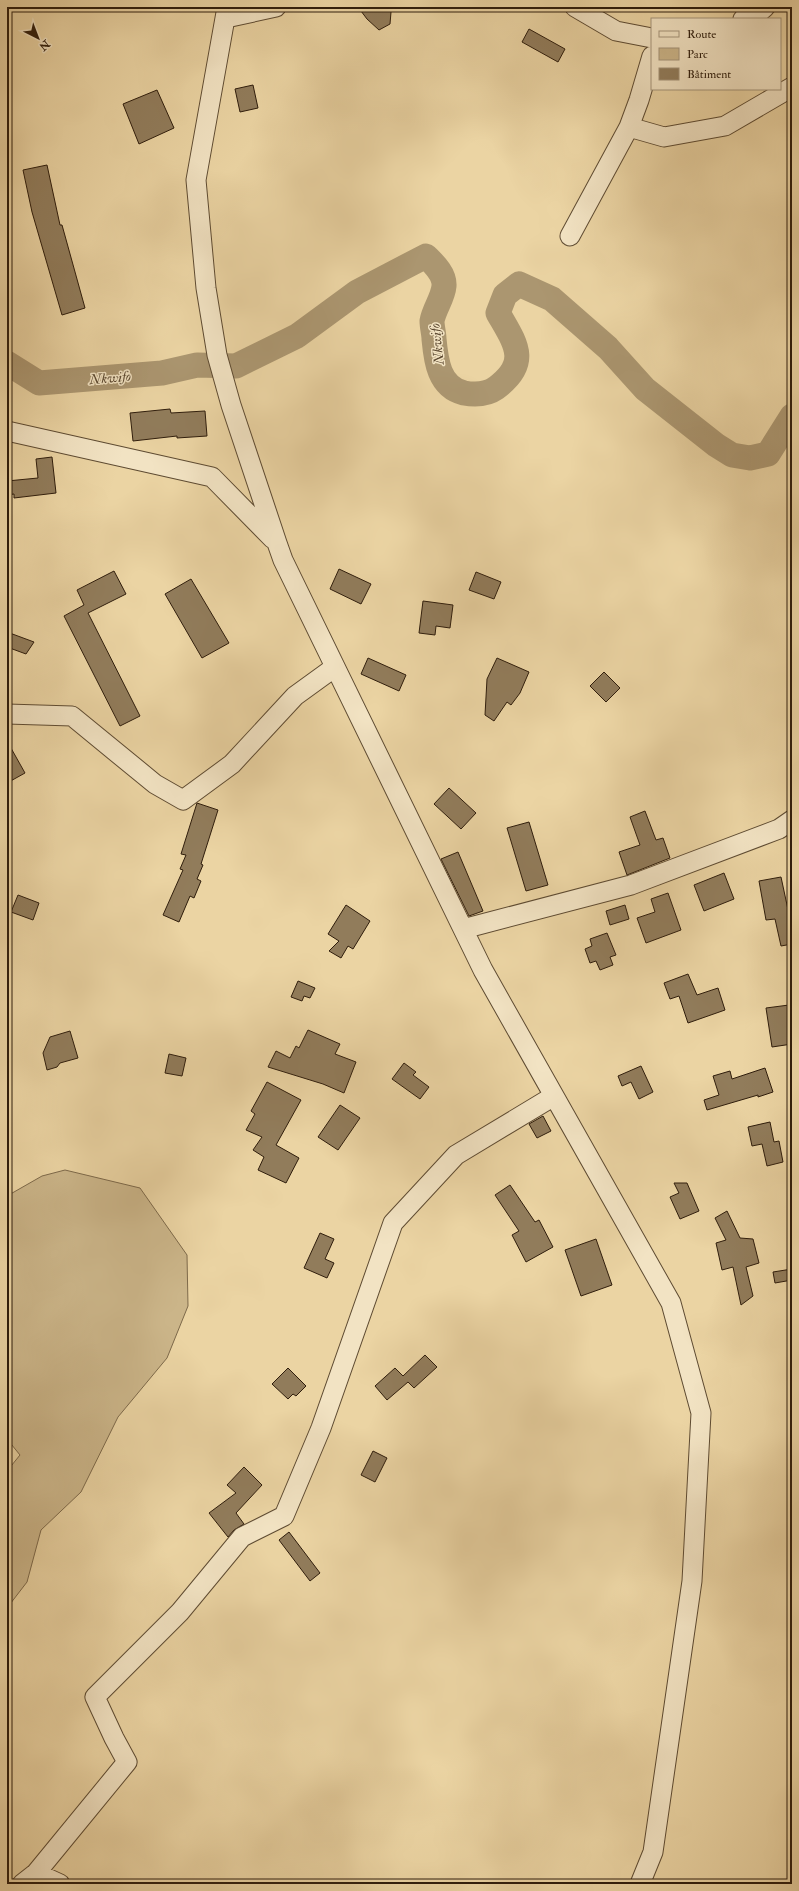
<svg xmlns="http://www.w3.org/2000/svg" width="799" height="1891" font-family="'IM FELL Double Pica',serif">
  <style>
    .green { fill: #cbb589; stroke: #7d694a }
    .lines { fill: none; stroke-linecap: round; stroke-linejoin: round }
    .river { stroke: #ab9670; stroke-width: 25 }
    .building { fill: #917c5b; stroke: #2f1d0c }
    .minor-casing { stroke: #5e4b32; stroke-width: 21 }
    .minor { stroke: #f2e3c3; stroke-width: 19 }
    .labels { text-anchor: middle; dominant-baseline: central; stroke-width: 3; stroke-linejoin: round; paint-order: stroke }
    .water-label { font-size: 14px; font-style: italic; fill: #5a472f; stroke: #f2e3c3 }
  </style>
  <rect width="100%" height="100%" fill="#ebd4a3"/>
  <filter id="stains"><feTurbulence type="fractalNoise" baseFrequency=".005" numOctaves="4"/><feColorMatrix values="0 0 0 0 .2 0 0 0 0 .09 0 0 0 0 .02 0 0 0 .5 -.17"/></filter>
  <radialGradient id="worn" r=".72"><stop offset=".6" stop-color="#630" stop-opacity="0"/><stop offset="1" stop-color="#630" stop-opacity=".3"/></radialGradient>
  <path class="green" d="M65,1170L140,1188L187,1255L188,1306L167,1358L118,1417L81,1492L41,1530L27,1582L7,1608V1471L20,1455L7,1439V1196L42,1176Z"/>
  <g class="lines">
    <path class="river" d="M7,363L39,383L162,373L197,365L236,366L297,336L357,292L426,256C434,264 445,274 444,286C443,298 434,309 432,321C432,327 434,334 434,339C436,361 439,387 464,393C475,395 486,395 496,388C531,362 515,343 498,313L505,295L519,284L552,299L608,348L645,389L716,445L732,455L750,458L768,454L792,416"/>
  </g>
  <path class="building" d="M358,7H386L391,12L390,24L379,30L367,19Z
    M529,29L565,49L558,62L522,42Z
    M253,85L258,108L240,112L235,89Z
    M157,90L174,128L139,144L123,104Z
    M47,165L60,225H62L85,308L62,315L32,212L23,170Z
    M170,409L171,413L205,411L207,436L177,438V436L133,441L130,413Z
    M52,457L56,493L14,498V494L7,495V481L38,478L36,459Z
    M339,569L371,584L361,604L330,589Z
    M114,571L126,594L88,613L140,716L120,726L64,616L84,605L77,590Z
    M476,572L501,582L494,599L469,590Z
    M191,579L229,643L202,658L165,594Z
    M423,601L453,605L450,628L436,626L435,635L419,633Z
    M7,632L34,642L26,654L7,647Z
    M368,658L406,675L399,691L361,674Z
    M497,658L529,672L520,693L511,705L507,702L494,721L485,715L487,679Z
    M604,672L620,688L606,702L590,686Z
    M7,741L25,773L7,783Z
    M449,788L476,813L461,829L434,804Z
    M197,803L218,810L201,864L203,865L197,879L201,881L194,898L190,896L179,922L163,915L183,870L180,869L186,855L181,854Z
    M645,811L656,840L663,838L670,858L627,875L619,852L640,845L630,817Z
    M529,822L548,885L526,891L507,828Z
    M458,852L483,911L469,916L441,859Z
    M724,873L734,899L704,911L694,885Z
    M781,877L790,919H792V944L781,946L775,919L766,920L759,881Z
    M668,893L681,930L646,943L637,918L655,912L651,899Z
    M18,895L39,903L33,920L11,912Z
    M346,905L370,921L353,949L348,946L341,958L329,951L339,941L328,934Z
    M625,905L629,919L610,925L606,911Z
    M607,933L616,955L610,957L613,965L600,970L596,961L590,963L585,949L592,946L590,939Z
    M688,974L697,995L718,988L725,1010L688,1023L679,996L670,999L664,983Z
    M298,981L315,988L310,998L304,996L302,1001L291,997Z
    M789,1005L792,1023V1044L772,1047L766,1008Z
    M308,1030L340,1044L335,1054L356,1062L344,1093L323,1084L268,1067L276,1051L290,1058L296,1046L299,1048Z
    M70,1031L78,1058L60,1063L57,1067L47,1070L43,1053L50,1037Z
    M169,1054L186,1058L182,1076L165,1073Z
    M404,1063L416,1072L413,1075L429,1087L420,1099L392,1079Z
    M641,1066L653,1092L639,1099L631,1082L622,1086L618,1076Z
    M765,1068L773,1092L758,1097V1095L707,1110L704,1100L719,1095L713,1076L730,1071L732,1079Z
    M267,1082L301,1100L276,1145L299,1158L286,1183L258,1170L264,1157L253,1150L262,1137L246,1130L255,1114L251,1111Z
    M340,1105L360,1118L338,1150L318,1137Z
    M543,1116L551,1131L537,1138L529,1124Z
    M770,1122L774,1142L779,1141L783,1162L767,1166L762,1144L752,1146L748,1127Z
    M674,1183H687L699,1211L680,1219L670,1197L679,1193Z
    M510,1185L535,1222L539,1220L553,1247L526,1262L512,1235L519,1231L495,1195Z
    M727,1211L740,1238L753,1239L759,1263L746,1267L753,1296L741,1305L733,1267L722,1270L716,1243L726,1240L715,1218Z
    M320,1233L334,1239L325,1259L334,1263L327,1278L304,1268Z
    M596,1239L612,1285L581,1296L565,1250Z
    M792,1269V1280L775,1283L773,1272Z
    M425,1355L437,1367L414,1388L408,1382L387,1400L375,1386L395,1368L403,1376Z
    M288,1368L306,1386L296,1396L293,1394L288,1399L272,1384Z
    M373,1451L387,1458L375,1482L361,1475Z
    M244,1467L262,1485L236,1513L244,1524L234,1530L228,1537L209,1513L236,1493L227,1485Z
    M289,1532L320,1573L310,1581L279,1540Z"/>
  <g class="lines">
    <defs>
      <path id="minor" d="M227,7L196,180L206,288L217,355L231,405L277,543L283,560L483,970L671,1303L701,1413L692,1581L653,1852L640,1884
        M575,7L616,31L652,38
        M226,18L276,7
        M743,19L757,14L765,7
        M629,127L664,137L725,126L792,87
        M570,236L629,127L639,100L652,56
        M7,431L212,477L273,539
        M7,714L72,716L155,784L183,800L232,764L295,696L335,667
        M463,929L631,885L779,829L792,820
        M36,1873L60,1884
        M22,1884L36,1873L127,1762L114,1738L95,1697L180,1612L242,1537L284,1516L321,1428L393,1223L456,1155L554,1096"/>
    </defs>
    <use href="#minor" class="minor-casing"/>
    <use href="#minor" class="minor"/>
  </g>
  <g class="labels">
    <g class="water-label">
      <text transform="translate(437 344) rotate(-96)">Nkwifo</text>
      <text transform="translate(110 378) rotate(-5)">Nkwifo</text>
    </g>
  </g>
  <rect width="799" height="1891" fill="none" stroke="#ebd4a3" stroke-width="24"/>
  <rect x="8" y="8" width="783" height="1875" fill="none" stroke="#2f1d0c" stroke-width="2"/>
  <rect x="12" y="12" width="775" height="1867" fill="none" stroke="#2f1d0c"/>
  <rect x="651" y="18" width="130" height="72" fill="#f2e3c3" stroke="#a4947a"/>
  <rect x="659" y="31" width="20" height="6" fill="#f2e3c3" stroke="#a4947a"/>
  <text x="687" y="38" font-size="12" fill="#2f1d0c">Route</text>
  <rect x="659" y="48" width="20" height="12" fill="#cbb589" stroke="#a4947a"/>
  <text x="687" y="58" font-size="12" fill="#2f1d0c">Parc</text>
  <rect x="659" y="68" width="20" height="12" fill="#917c5b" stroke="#a4947a"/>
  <text x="687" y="78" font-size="12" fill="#2f1d0c">Bâtiment</text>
  <g transform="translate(38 38) rotate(138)" stroke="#f2e3c3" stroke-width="3" paint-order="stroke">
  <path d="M0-3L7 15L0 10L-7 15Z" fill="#2f1d0c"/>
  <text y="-6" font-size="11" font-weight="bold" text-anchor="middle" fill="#2f1d0c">N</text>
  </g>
  <rect width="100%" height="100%" filter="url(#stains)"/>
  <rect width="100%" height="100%" fill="url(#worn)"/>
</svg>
